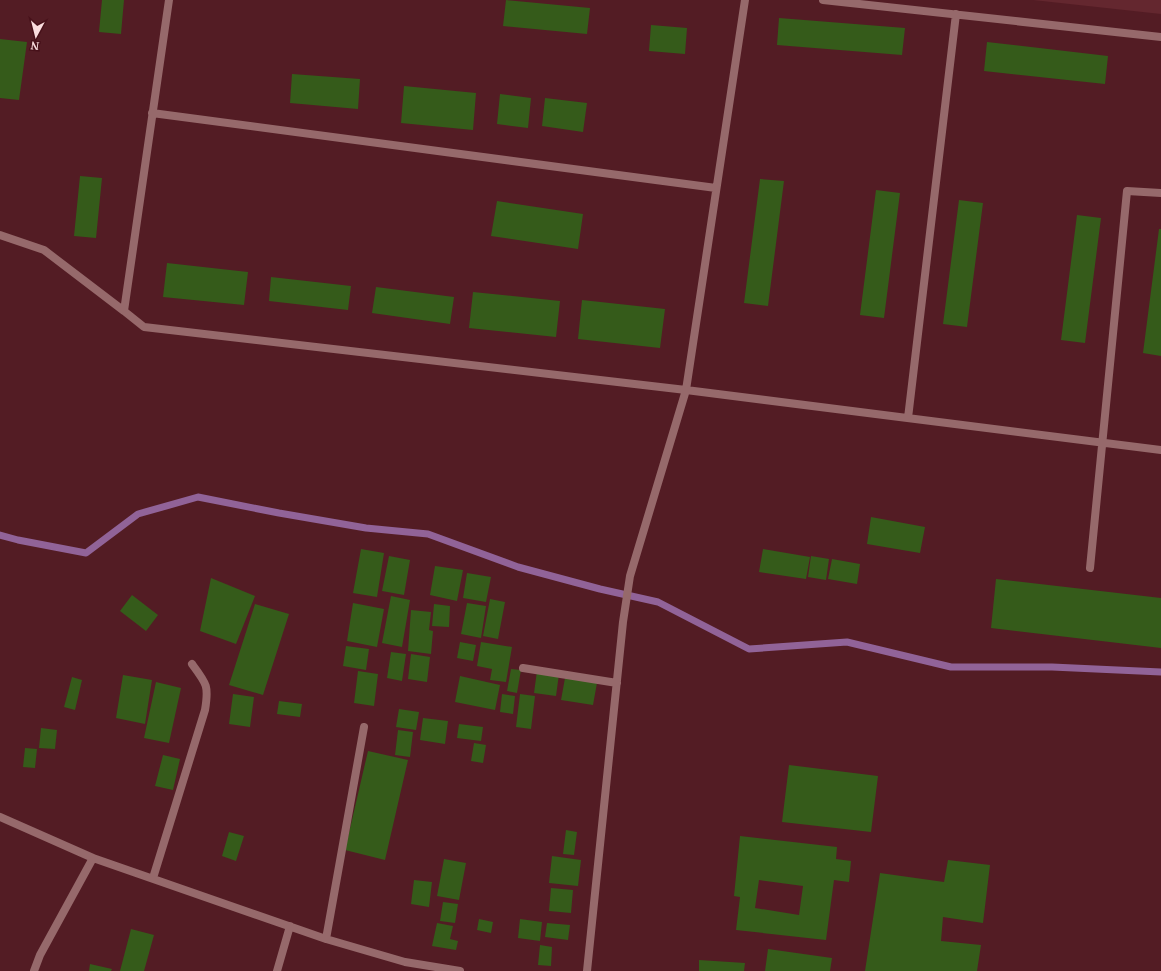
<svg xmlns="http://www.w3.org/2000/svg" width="1161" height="971" font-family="'PT Serif',serif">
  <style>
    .built { fill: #64272f }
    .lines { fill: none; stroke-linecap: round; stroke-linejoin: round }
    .stream { stroke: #916398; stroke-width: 7 }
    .building { fill: #355b1a; fill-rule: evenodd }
    .street { stroke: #96696b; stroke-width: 8 }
  </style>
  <rect width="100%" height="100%" fill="#531c24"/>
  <path class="built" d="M1033,0H1161V14Z"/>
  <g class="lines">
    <path class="stream" d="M0,535L18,540L86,553L138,514L198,497L279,513L366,528L428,534L518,567L600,589L658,602L749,649L847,642L951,667H1052L1161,672"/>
  </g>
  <path class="building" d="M102,0H124L121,34L99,32Z
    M506,0L590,8L587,34L503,26Z
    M779,18L905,28L902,55L777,45Z
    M651,25L687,28L685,54L649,51Z
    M0,39L27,42L19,100L0,98Z
    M987,42L1108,56L1105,84L984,71Z
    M292,74L360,79L358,109L290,103Z
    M404,86L476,93L473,130L401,123Z
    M500,94L531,98L528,128L497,124Z
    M545,98L587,103L583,132L542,126Z
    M80,176L102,178L96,238L74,236Z
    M760,179L784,181L768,306L744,303Z
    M876,190L900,193L884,318L860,315Z
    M959,200L983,203L967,327L943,324Z
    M497,201L583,214L578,249L491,236Z
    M1077,215L1101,218L1085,343L1061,340Z
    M1159,229H1161V356L1143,353Z
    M167,263L248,272L244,305L163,297Z
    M271,277L351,286L348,310L269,301Z
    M376,287L454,297L450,324L372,313Z
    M473,292L560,301L556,337L469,328Z
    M582,300L665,309L660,348L578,339Z
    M871,517L925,527L920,553L867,544Z
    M361,549L384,553L377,597L353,593Z
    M763,549L810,557L806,579L759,572Z
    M389,556L410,560L404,595L382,591Z
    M811,556L829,559L826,580L808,577Z
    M832,559L860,564L857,584L828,579Z
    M435,566L463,570L457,601L430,595Z
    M467,573L491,577L486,602L463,598Z
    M211,578L255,596L236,644L200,631Z
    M996,579L1161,598V648L991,628Z
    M132,595L158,615L146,631L120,611Z
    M391,596L410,600L402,647L382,643Z
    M490,599L505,602L498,639L483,636Z
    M353,603L384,609L377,647L347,641Z
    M467,603L486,606L481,638L461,634Z
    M255,604L289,614L263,695L229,685Z
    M434,604L450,606L449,627L432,626Z
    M411,610L431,612L429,630L433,631L431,654L408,651Z
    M460,642L476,645L473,661L457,658Z
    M481,642L512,647L506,682L490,680L492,669L477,666Z
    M346,646L369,649L366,670L343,666Z
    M391,652L406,654L402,681L387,678Z
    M411,654L430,657L427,682L408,679Z
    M511,669L521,670L517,693L507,691Z
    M358,671L378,674L374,706L354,703Z
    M537,671L559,674L556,696L534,693Z
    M123,675L152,680L145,724L116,718Z
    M460,676L500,685L495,710L455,702Z
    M72,677L82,680L75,710L64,707Z
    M565,678L597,683L593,705L561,700Z
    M156,682L181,688L169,743L144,738Z
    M233,694L254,697L250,727L229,724Z
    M502,694L515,696L513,714L500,712Z
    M520,694L535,696L531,729L516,727Z
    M279,701L302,704L300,717L277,714Z
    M399,709L419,712L416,730L396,727Z
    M423,718L448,721L445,744L420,740Z
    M459,724L483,727L481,741L457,738Z
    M41,728L57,730L55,749L39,748Z
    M398,730L413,732L410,757L395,755Z
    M474,743L486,745L483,763L471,761Z
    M25,748L37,749L35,768L23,767Z
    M368,751L408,760L385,860L345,850Z
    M163,755L180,759L173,790L155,786Z
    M789,765L878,776L871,832L782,822Z
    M566,830L577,832L574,855L563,854Z
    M229,832L244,836L236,861L222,856Z
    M740,836L837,847L836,859L851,861L849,882L834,880L826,940L736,930L740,897L734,896ZM759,880L803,886L799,915L755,908Z
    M552,856L581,860L578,886L549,883Z
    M444,859L466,863L459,900L437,896Z
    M948,860L990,865L983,923L943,917L941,941L981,945L977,971H865L880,873L944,882Z
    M414,880L432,882L429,907L411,904Z
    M551,888L573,890L571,913L549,911Z
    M443,902L458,904L455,923L440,921Z
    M479,919L493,922L491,933L477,930Z
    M520,919L542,922L540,941L518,938Z
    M437,923L453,926L450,939L458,941L456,950L432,946Z
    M547,923L570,925L568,940L545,937Z
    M131,929L154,935L144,971H120Z
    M540,945L552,947L551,966L538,965Z
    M768,949L832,958L830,971H765Z
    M699,960L745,963L744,971H699Z
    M90,964L112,969L111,971H89Z"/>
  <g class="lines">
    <path class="street" d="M169,0L124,311L144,327L686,390L1161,450
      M823,0L1161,37
      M152,113L716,188
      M0,235L44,250L124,311
      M908,418L956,14
      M1090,568L1127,191L1161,193
      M523,668L617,683
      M0,817L93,858
      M153,878L205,710C209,686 207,684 192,664
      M326,939L364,727
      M34,971L40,955L93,858L326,939L405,962L460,971
      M277,971L290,926
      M587,971L623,622L630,576L686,390L745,0"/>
  </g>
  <g transform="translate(36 36) rotate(187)" stroke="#47111a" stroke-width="3" paint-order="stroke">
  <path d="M0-3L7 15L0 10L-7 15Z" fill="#faddde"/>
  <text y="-6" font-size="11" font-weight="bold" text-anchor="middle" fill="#faddde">N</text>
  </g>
</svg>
